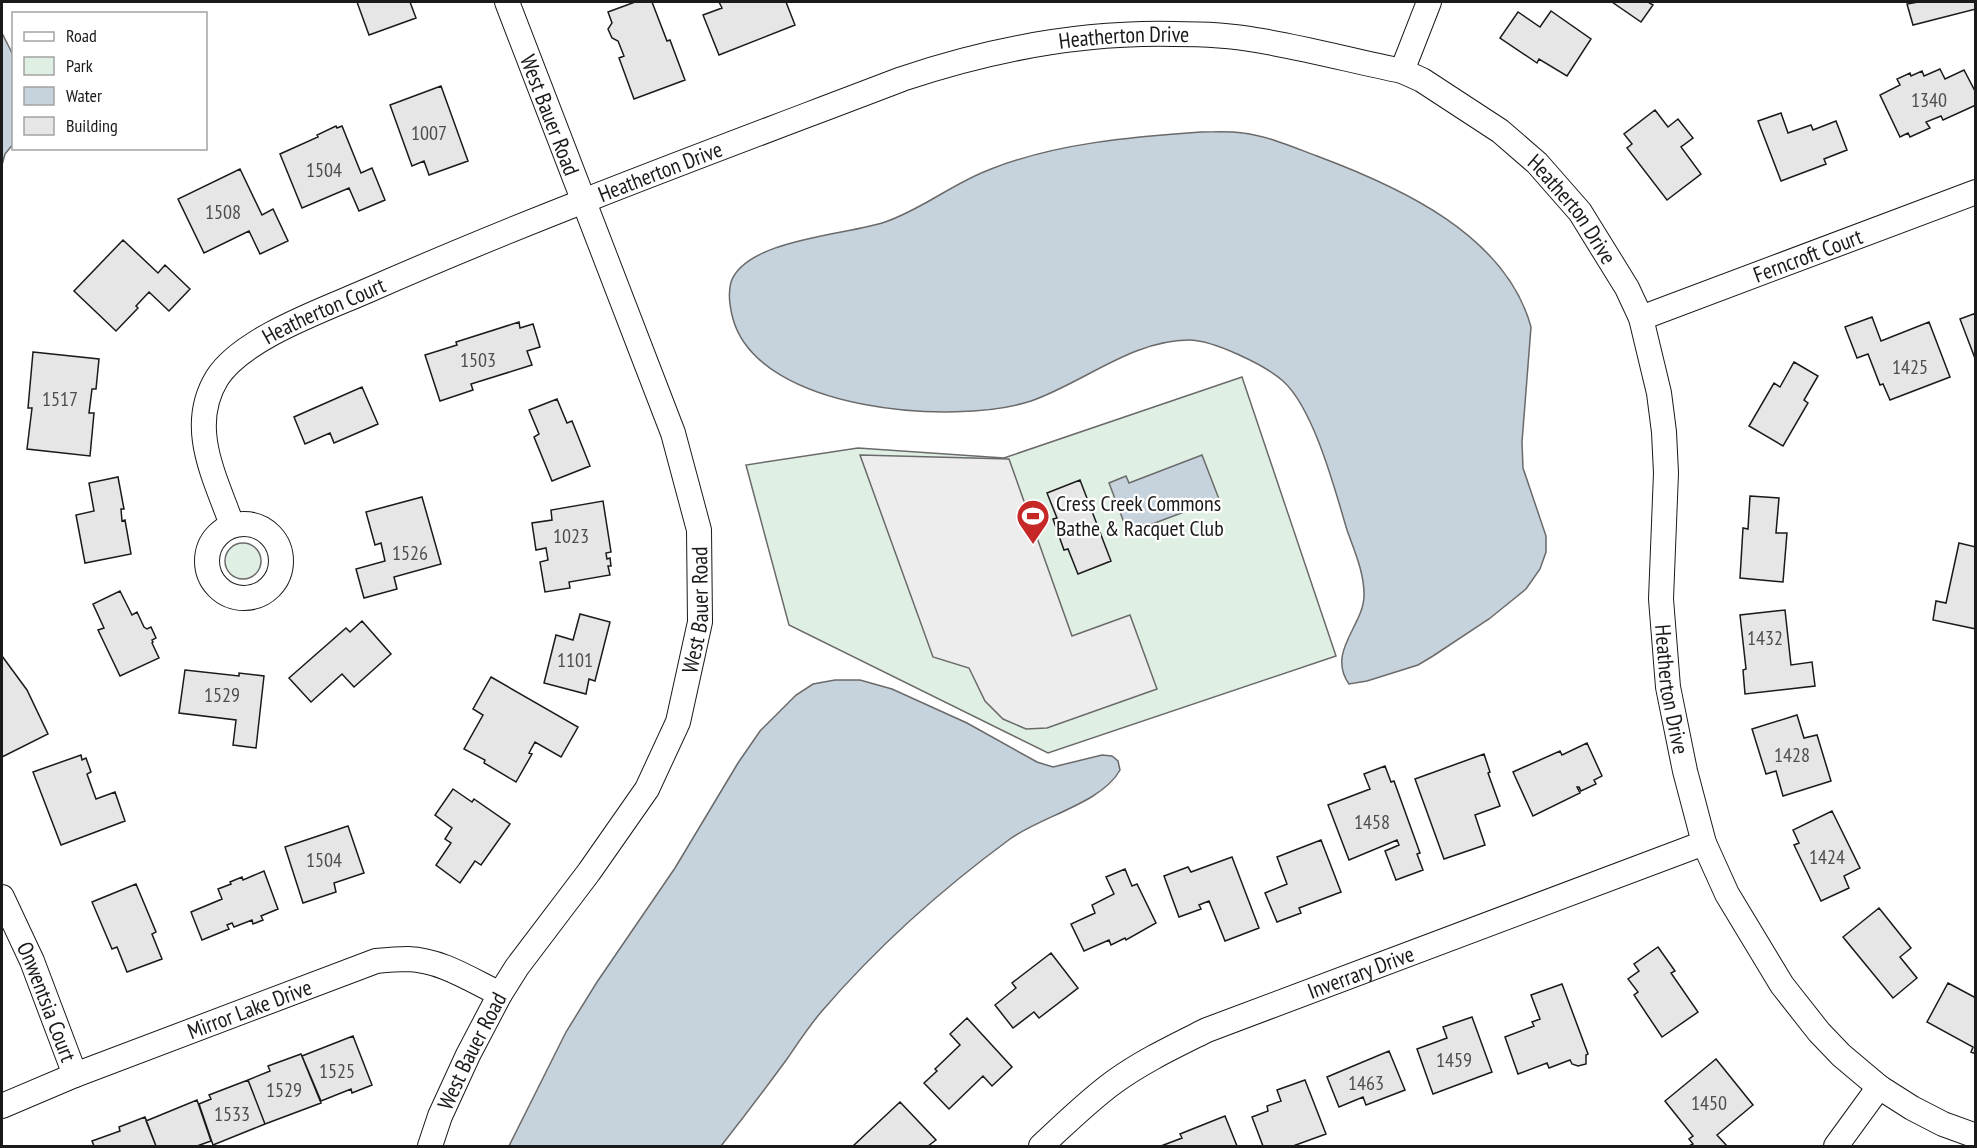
<svg xmlns="http://www.w3.org/2000/svg" width="1977" height="1148" font-family="'PT Sans Narrow',sans-serif">
  <style>
    .green { fill: #e0efe3; stroke: #6a6a6a; stroke-width: 1.5 }
    .parking { fill: #ededed; stroke: #6a6a6a; stroke-width: 1.5 }
    .water { fill: #c6d2dc; stroke: #6a6a6a; stroke-width: 1.5 }
    .building { fill: #e6e6e6; stroke: #1a1a1a; stroke-width: 1.5 }
    .lines { fill: none; stroke-linecap: round; stroke-linejoin: round }
    .street-casing { stroke: #1a1a1a; stroke-width: 26 }
    .street { stroke: #fff; stroke-width: 24 }
    .labels { text-anchor: middle; dominant-baseline: central; stroke-width: 4.5; stroke-linejoin: round; paint-order: stroke }
    .number-label { font-size: 20px; fill: #4d4d4d }
    .street-label { font-size: 22px; fill: #1a1a1a; stroke: #fff }
    .poi-label { font-size: 22px; fill: #1a1a1a; stroke: #fff; text-anchor: start }
  </style>
  <rect width="100%" height="100%" fill="#fff"/>
  <path class="green" d="M1242,377L1336,656L1048,753L789,625L746,465L858,448L1004,458Z
    M225 561a18 18 0 1 1 36 0a18 18 0 1 1-36 0Z"/>
  <path class="parking" d="M860,455L1009,459L1072,636L1130,615L1157,689L1047,728L1026,729L1003,719L985,701L969,668L933,657Z"/>
  <path class="water" d="M2,33L13,55L14,143L5,154L2,165Z
    M1201,132C1215,132 1229,131 1243,133C1268,136 1293,147 1317,156C1400,187 1506,235 1531,327L1522,442L1523,468L1546,536V552L1540,569L1526,589L1489,619L1433,656L1418,665L1367,681L1349,684C1326,651 1365,625 1364,594C1364,572 1354,550 1347,530C1335,490 1314,409 1283,381C1265,365 1213,340 1189,340C1132,340 1083,383 1031,401C955,426 759,412 733,319C730,308 728,293 731,282C746,239 848,235 885,222C923,209 953,183 991,169C1057,143 1131,137 1201,132Z
    M1202,455L1219,499L1128,533L1109,483L1126,476L1129,483Z
    M835,680H860L892,689L967,723L1037,762L1053,767L1102,755L1112,756L1118,761L1120,770C1102,803 1042,816 1010,839C942,889 877,947 822,1011C809,1026 798,1043 787,1059C765,1089 743,1118 721,1146H509L566,1032L597,982L675,868L738,763L760,731L796,695L813,684Z"/>
  <path class="building" d="M357,2H410L416,18L369,35Z
    M635,2H652L667,41L670,40L685,80L634,99L619,58L624,56L618,41L612,38L608,29L612,23L608,12Z
    M719,2H786L795,25L719,55L703,15L722,8Z
    M1612,2H1648L1653,5L1641,22Z
    M1918,2H1976V9L1913,25L1907,4Z
    M1551,11L1591,39L1567,76L1539,59L1537,63L1500,38L1518,12L1540,27Z
    M1940,69L1945,79L1964,70L1976,93V105L1943,120L1941,116L1926,122L1930,128L1910,137L1908,133L1900,137L1880,95L1900,85L1897,79L1910,73L1911,76L1922,71L1924,76Z
    M441,86L468,161L429,175L424,161L412,166L390,105Z
    M1655,110L1668,127L1678,119L1693,138L1681,147L1701,174L1667,200L1627,148L1632,144L1624,134Z
    M1781,113L1788,133L1811,125L1813,130L1836,121L1847,150L1824,159L1826,164L1781,181L1758,121Z
    M336,126L337,128L342,126L361,173L372,168L385,200L359,211L349,188L302,208L280,154L318,137L317,135Z
    M240,169L262,215L273,209L288,241L260,254L249,231L204,253L178,199Z
    M123,240L158,273L165,265L190,289L169,311L149,292L136,306L138,308L116,331L74,291Z
    M1976,313V361L1960,319Z
    M1872,317L1881,341L1929,322L1950,377L1890,400L1883,384L1880,385L1868,354L1857,358L1845,327Z
    M519,322L520,328L533,324L540,347L527,351L532,365L471,384L473,390L440,401L425,355L457,345L456,342Z
    M33,352L99,359L96,389H92L89,413H94L90,456L27,449L32,408H28Z
    M1794,362L1818,376L1804,400L1808,403L1783,446L1749,426L1774,383L1780,387Z
    M362,387L378,424L334,443L330,433L305,444L294,417Z
    M557,399L567,423L572,421L590,466L552,481L534,437L539,434L529,410Z
    M118,477L124,509H121L122,521L125,520L131,554L85,563L76,515L94,511L89,483Z
    M1080,480L1111,561L1078,574L1068,549L1064,550L1053,519L1057,518L1047,493Z
    M1750,496L1779,498L1776,533H1787L1783,582L1740,578L1743,528L1748,529Z
    M422,497L441,564L394,577L397,589L364,598L356,569L385,561L381,543L375,545L366,512Z
    M603,501L611,552L606,553L607,559L610,558L611,566H608L610,575L569,582L570,588L545,592L540,562L548,560L546,548L536,550L532,523L552,520L551,510Z
    M1959,543L1976,547V629L1933,620L1936,601L1946,603Z
    M120,591L132,615L137,612L144,627L147,629L151,627L156,638L152,640L153,642L152,643L159,658L120,676L98,630L104,628L93,604Z
    M1785,610L1791,665L1812,662L1815,686L1745,694L1743,670L1746,669L1740,615Z
    M580,614L610,622L595,681L589,679L586,694L544,683L556,635L573,640Z
    M362,621L391,654L354,687L342,674L311,702L289,678L346,628L350,632Z
    M2,656L27,690L48,734L2,757Z
    M185,670L239,676V673L264,676L256,748L233,745L236,720L179,713Z
    M491,677L578,727L561,757L535,742L529,753L532,754L516,782L484,763L485,760L464,749L483,715L473,709Z
    M1797,715L1804,738L1817,735L1831,781L1783,796L1776,771L1766,774L1752,729Z
    M1587,743L1602,776L1594,780L1596,784L1581,791L1579,787H1577L1580,793L1533,816L1513,772L1560,751L1562,755Z
    M1484,754L1490,772L1488,773L1500,806L1475,815L1485,845L1444,859L1415,779Z
    M81,755L82,760L86,758L91,772L87,774L96,799L115,792L125,821L61,845L33,772Z
    M1385,766L1391,782L1394,781L1420,853L1417,854L1423,870L1396,880L1385,851L1399,845L1397,840L1349,860L1328,805L1370,789L1364,774Z
    M453,789L472,802L474,799L510,824L481,865L475,861L460,883L436,865L451,843L445,839L452,828L435,815Z
    M1832,811L1860,868L1844,876L1849,888L1821,901L1794,845L1799,843L1793,830Z
    M348,826L364,873L334,883L336,892L303,903L285,847Z
    M1321,840L1341,892L1299,908L1301,913L1277,922L1265,893L1287,884L1277,857Z
    M1232,857L1259,928L1225,941L1209,901L1199,905L1201,909L1179,917L1164,876L1188,867L1191,872Z
    M1125,869L1132,886L1137,884L1156,923L1126,940L1125,938L1111,945L1109,940L1084,951L1071,924L1095,913L1092,905L1114,894L1106,877Z
    M264,871L278,909L261,916L263,920L253,924L252,920L234,927L232,923L227,925L229,929L202,940L191,912L222,899L218,889L231,884L230,882L242,877L243,880Z
    M136,884L156,932L152,934L162,959L127,972L117,947L112,949L92,902Z
    M1879,908L1911,948L1900,957L1917,978L1893,998L1843,937Z
    M1658,947L1675,971L1671,973L1698,1012L1662,1037L1634,995L1638,992L1628,979L1639,971L1634,964Z
    M1051,953L1078,988L1039,1018L1034,1012L1013,1028L995,1005L1016,988L1012,983Z
    M1948,983L1976,998V1054L1971,1052L1973,1047L1927,1022Z
    M1562,984L1588,1054L1586,1055V1064L1578,1066L1572,1064L1570,1060L1549,1068L1547,1063L1518,1074L1505,1037L1534,1026L1532,1022L1540,1019L1531,995Z
    M1472,1017L1492,1072L1433,1094L1417,1049L1447,1038L1443,1027Z
    M967,1018L1012,1067L992,1086L983,1076L949,1109L924,1083L937,1071L935,1069L960,1045L950,1034Z
    M353,1036L372,1085L352,1093L351,1089L321,1101L302,1056Z
    M1389,1051L1405,1090L1366,1105L1363,1097L1339,1107L1327,1077Z
    M301,1054L321,1103L265,1124L248,1080L270,1071L268,1066Z
    M1716,1059L1753,1105L1717,1135L1727,1146H1689L1693,1144L1689,1139L1693,1136L1665,1101Z
    M248,1080L265,1124L213,1145L199,1104L211,1099L209,1095Z
    M1305,1080L1326,1134L1293,1146H1263L1252,1117L1268,1111L1267,1106L1281,1101L1277,1090Z
    M197,1100L211,1141L197,1146H156L146,1121Z
    M900,1102L936,1140L928,1146H853Z
    M1225,1116L1237,1146H1161L1182,1138L1180,1134Z
    M145,1117L156,1146H94L92,1141L120,1131L119,1127Z"/>
  <g class="lines">
    <defs>
      <g id="street">
        <path d="M1402,71L1429,2"/>
        <path id="s1" d="M1641,318L1976,192"/>
        <circle cx="244" cy="561" r="37"/>
        <path id="s2" d="M232,525C215,477 187,427 217,378C242,338 326,309 369,290C544,213 724,147 902,79C991,49 1081,32 1174,34C1201,34 1229,35 1256,40C1305,48 1353,61 1402,71L1422,80L1500,131L1537,163L1580,212L1627,288L1641,318L1659,393L1664,432L1666,473L1661,599L1668,687L1685,771L1704,843L1727,894L1782,985L1819,1032L1841,1055L1879,1087L1912,1108L1943,1124L1976,1136"/>
        <path id="s3" d="M2,897L32,961L75,1075"/>
        <path id="s4" d="M2,1106L75,1075L376,961C386,960 398,959 408,959C441,960 471,980 500,994"/>
        <path id="s5" d="M430,1146L440,1116L468,1055L500,994L517,967L589,872L647,789L678,722L700,622L699,530L673,433L507,2"/>
        <path id="s6" d="M1041,1146C1065,1124 1088,1101 1114,1082C1143,1061 1175,1046 1207,1030L1704,843"/>
        <path d="M1836,1146L1879,1087"/>
      </g>
    </defs>
    <use href="#street" class="street-casing"/>
    <use href="#street" class="street"/>
  </g>
  <defs>
    <symbol id="stadium-pin" viewBox="-11 -11 22 30"><path d="M0 17L-7.5 6A9.5 9.5 0 1 1 7.5 6Z" fill="#c62828" stroke="#fff"/><path d="M0-5a6.5 5 0 1 0 0 10a6.5 5 0 1 0 0-10ZM-3.5-1.8h7v3.6h-7Z" fill="#fff"/></symbol>
  </defs>
  <g fill-rule="evenodd">
    <use href="#stadium-pin" x="1014" y="497" width="38" height="52"/>
  </g>
  <g class="labels">
    <g class="number-label">
      <text x="1929" y="100">1340</text>
      <text x="429" y="133">1007</text>
      <text x="324" y="170">1504</text>
      <text x="223" y="212">1508</text>
      <text x="478" y="360">1503</text>
      <text x="1910" y="367">1425</text>
      <text x="60" y="399">1517</text>
      <text x="571" y="536">1023</text>
      <text x="410" y="553">1526</text>
      <text x="1765" y="638">1432</text>
      <text x="575" y="660">1101</text>
      <text x="222" y="695">1529</text>
      <text x="1792" y="755">1428</text>
      <text x="1372" y="822">1458</text>
      <text x="1827" y="857">1424</text>
      <text x="324" y="860">1504</text>
      <text x="1454" y="1060">1459</text>
      <text x="337" y="1071">1525</text>
      <text x="1366" y="1083">1463</text>
      <text x="284" y="1090">1529</text>
      <text x="1709" y="1103">1450</text>
      <text x="232" y="1114">1533</text>
    </g>
    <g class="street-label">
      <text stroke="none"><textPath href="#s2" startOffset="1132">Heatherton Drive</textPath></text>
      <text transform="translate(550 115) rotate(69)">West Bauer Road</text>
      <text stroke="none"><textPath href="#s2" startOffset="646">Heatherton Drive</textPath></text>
      <text stroke="none"><textPath href="#s2" startOffset="1636">Heatherton Drive</textPath></text>
      <text stroke="none"><textPath href="#s1" startOffset="178">Ferncroft Court</textPath></text>
      <text stroke="none"><textPath href="#s2" startOffset="282">Heatherton Court</textPath></text>
      <text stroke="none"><textPath href="#s5" startOffset="608">West Bauer Road</textPath></text>
      <text stroke="none"><textPath href="#s2" startOffset="2140">Heatherton Drive</textPath></text>
      <text stroke="none"><textPath href="#s6" startOffset="368">Inverrary Drive</textPath></text>
      <text stroke="none"><textPath href="#s3" startOffset="114">Onwentsia Court</textPath></text>
      <text stroke="none"><textPath href="#s4" startOffset="266">Mirror Lake Drive</textPath></text>
      <text stroke="none"><textPath href="#s5" startOffset="104">West Bauer Road</textPath></text>
    </g>
    <g class="poi-label">
      <text x="1056" y="503">Cress Creek Commons<tspan x="1056" dy="25">Bathe &amp; Racquet Club</tspan></text>
    </g>
  </g>
  <rect width="1977" height="1148" fill="none" stroke="#1a1a1a" stroke-width="6"/>
  <rect x="12" y="12" width="195" height="138" fill="#ffffff" stroke="#a3a3a3" stroke-width="1.5"/>
  <rect x="24" y="32" width="30" height="9" fill="#ffffff" stroke="#a3a3a3" stroke-width="1.5"/>
  <text x="66" y="42" font-size="18" fill="#1a1a1a">Road</text>
  <rect x="24" y="57" width="30" height="18" fill="#e0efe3" stroke="#a3a3a3" stroke-width="1.5"/>
  <text x="66" y="72" font-size="18" fill="#1a1a1a">Park</text>
  <rect x="24" y="87" width="30" height="18" fill="#c6d2dc" stroke="#a3a3a3" stroke-width="1.5"/>
  <text x="66" y="102" font-size="18" fill="#1a1a1a">Water</text>
  <rect x="24" y="117" width="30" height="18" fill="#e6e6e6" stroke="#a3a3a3" stroke-width="1.5"/>
  <text x="66" y="132" font-size="18" fill="#1a1a1a">Building</text>
</svg>
